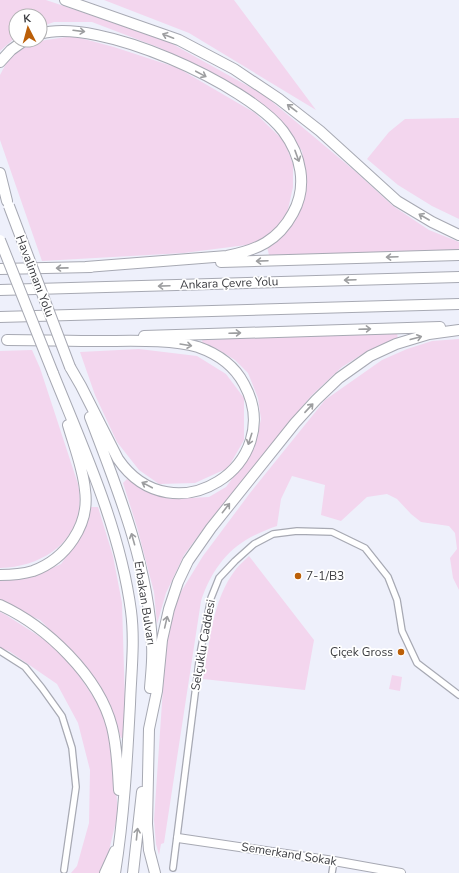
<svg xmlns="http://www.w3.org/2000/svg" width="459" height="873" font-family="'Nunito Sans',sans-serif">
  <style>
    .green { fill: #f3d6ee }
    .lines { fill: none; stroke-linecap: round; stroke-linejoin: round }
    .street-casing { stroke: #a7a9b3; stroke-width: 8 }
    .secondary-casing { stroke: #a7a9b3; stroke-width: 10 }
    .highway-casing { stroke: #a7a9b3; stroke-width: 12 }
    .street { stroke: #fff; stroke-width: 5.5 }
    .secondary { stroke: #fff; stroke-width: 8 }
    .highway { stroke: #fff; stroke-width: 10 }
    .highway-bridge-casing { stroke: #a7a9b3; stroke-width: 12; stroke-linecap: butt }
    .highway-bridge { stroke: #fff; stroke-width: 10 }
    .oneway { stroke: #9d9ea0 }
    .poi-dot { fill: #bb5f08; stroke: #fff; stroke-width: 1.5 }
    .labels { text-anchor: middle; dominant-baseline: central; stroke-width: 3.5; stroke-linejoin: round; paint-order: stroke }
    .street-label { font-size: 12px; fill: #3b3c40; stroke: #fff }
    .poi-label { font-size: 12px; fill: #3b3c40; stroke: #fff; text-anchor: start }
  </style>
  <rect width="100%" height="100%" fill="#eef0fb"/>
  <path class="green" d="M0,0H46L167,41L264,95L356,172L393,206L429,230L459,242V250L269,255L267,247L306,183L302,151L274,114L215,75L160,48L92,22H54L40,27V16H16V37L0,51Z
    M104,0H234L316,110L189,33Z
    M73,36L114,47L178,68L255,113L284,141L293,164V187L287,214L274,232L254,244L184,253L42,261L0,140V75L9,58L33,42Z
    M459,118V219L432,206L398,185L367,159L389,132L405,119Z
    M397,333L398,339L369,350L342,367L311,396L207,524L184,555L166,593L157,624L154,592L137,527L123,483L127,479L145,490L171,499L209,497L226,487L254,449L261,419L258,398L248,373L235,360L217,349L203,346L202,340Z
    M459,339V590L453,578L450,558L457,549L455,533L449,526L421,522L411,514L397,499L387,494L367,497L341,521L321,515L325,485L292,476L281,499L277,526C268,529 259,533 251,537C225,551 210,574 201,601L164,843L161,844L159,855L156,844L154,820L166,644L173,608L182,590L203,556L250,493L325,400L382,360L407,349L432,341Z
    M139,349L197,356L226,374L244,398V440L228,468L195,483L159,484L139,470L117,442L95,395L80,352Z
    M32,350L40,368L78,484C89,535 47,567 0,568V351Z
    M90,507H98L113,556L122,603L126,737L121,738L114,718L98,684L81,660L40,620L0,603V581L34,576L61,564L81,536Z
    M249,556L314,640L305,690L203,679C210,642 212,600 236,569C240,564 245,560 249,556Z
    M0,612L6,615L48,642L74,668L104,713L112,742L118,813L108,855L100,873H71L77,866L89,823L90,770L78,723L57,684L9,651L0,648Z
    M392,675L402,677L400,691L389,689Z"/>
  <g class="lines">
    <defs>
      <path id="street" d="M0,651L25,667L42,688L62,716L72,748L76,787L64,870
        M173,868L200,654L211,598L219,578L235,561L254,544L273,534L297,531L332,532L365,548L388,577L397,600L402,631L417,663L459,695
        M332,873L334,861"/>
      <path id="secondary" d="M178,838L334,861L401,873"/>
      <path id="highway" d="M65,0L179,40L234,69L279,99L320,131L397,201L432,222L459,235
        M40,34C97,16 248,85 283,131C301,155 308,186 293,213C278,241 257,250 227,256L86,267
        M0,62L11,50L25,40
        M0,173L7,201
        M221,262L459,255
        M0,269L91,267
        M0,290L459,277
        M0,317L459,304
        M144,336L440,327
        M7,340C38,340 70,341 101,341C130,341 170,339 198,347C218,354 234,365 244,384C288,464 173,539 118,459L81,386L70,367
        M53,373C84,450 120,528 131,611C135,642 131,673 130,704C127,761 124,817 115,873
        M90,417C118,490 149,567 152,645C153,660 151,674 150,688
        M0,575C11,575 23,574 33,571C66,559 90,525 85,490C83,468 74,446 68,425
        M0,605C46,626 99,676 112,727C117,747 118,769 119,790
        M105,873L115,851
        M133,873L142,792
        M155,873L149,850L147,824L149,729L157,691L162,640L169,609L178,582L188,561L211,528L295,423L316,400L339,378L370,356L396,344L429,334L459,330"/>
    </defs>
    <use href="#street" class="street-casing"/>
    <use href="#secondary" class="secondary-casing"/>
    <use href="#highway" class="highway-casing"/>
    <use href="#street" class="street"/>
    <use href="#secondary" class="secondary"/>
    <use href="#highway" class="highway"/>
    <defs>
      <path id="highway-bridge" d="M9,206L70,367
        M0,240L53,373"/>
    </defs>
    <use href="#highway-bridge" class="highway-bridge-casing"/>
    <use href="#highway-bridge" class="highway-bridge"/>
  </g>
  <defs><path id="oneway-shaft" d="M-6 0H5M1.5-3L5.5 0L1.5 3" fill="none" stroke-width="1.6" stroke-linecap="round" stroke-linejoin="round"/></defs>
  <g class="oneway">
    <use href="#oneway-shaft" transform="translate(79 31) rotate(7)"/>
    <use href="#oneway-shaft" transform="translate(168 36) rotate(-159)"/>
    <use href="#oneway-shaft" transform="translate(201 74) rotate(28)"/>
    <use href="#oneway-shaft" transform="translate(292 108) rotate(-143)"/>
    <use href="#oneway-shaft" transform="translate(297 156) rotate(70)"/>
    <use href="#oneway-shaft" transform="translate(424 217) rotate(-150)"/>
    <use href="#oneway-shaft" transform="translate(392 257) rotate(178)"/>
    <use href="#oneway-shaft" transform="translate(262 261) rotate(178)"/>
    <use href="#oneway-shaft" transform="translate(62 268) rotate(179)"/>
    <use href="#oneway-shaft" transform="translate(350 280) rotate(178)"/>
    <use href="#oneway-shaft" transform="translate(164 286) rotate(178)"/>
    <use href="#oneway-shaft" transform="translate(365 329) rotate(-2)"/>
    <use href="#oneway-shaft" transform="translate(235 333) rotate(-2)"/>
    <use href="#oneway-shaft" transform="translate(416 338) rotate(-15)"/>
    <use href="#oneway-shaft" transform="translate(186 345) rotate(9)"/>
    <use href="#oneway-shaft" transform="translate(309 408) rotate(-47)"/>
    <use href="#oneway-shaft" transform="translate(250 439) rotate(108)"/>
    <use href="#oneway-shaft" transform="translate(147 485) rotate(-152)"/>
    <use href="#oneway-shaft" transform="translate(226 508) rotate(-52)"/>
    <use href="#oneway-shaft" transform="translate(133 539) rotate(-106)"/>
    <use href="#oneway-shaft" transform="translate(166 622) rotate(-77)"/>
    <use href="#oneway-shaft" transform="translate(137 834) rotate(-84)"/>
  </g>
  <g class="poi-dot">
    <circle cx="298" cy="576" r="4"/>
    <circle cx="401" cy="652" r="4"/>
  </g>
  <g class="labels">
    <g class="street-label">
      <text transform="translate(35 276) rotate(69)">Havalimanı Yolu</text>
      <text transform="translate(229 283) rotate(-2)">Ankara Çevre Yolu</text>
      <text transform="translate(145 603) rotate(81)">Erbakan Bulvarı</text>
      <text transform="translate(203 645) rotate(-80)">Selçuklu Caddesi</text>
      <text transform="translate(289 854) rotate(9)">Semerkand Sokak</text>
    </g>
    <g class="poi-label">
      <text x="306" y="576">7-1/B3</text>
      <text x="393" y="652" text-anchor="end">Çiçek Gross</text>
    </g>
  </g>
  <g transform="translate(28 28) rotate(354)"><circle r="19" fill="#ffffff" stroke="#b1b1b3"/>
  <path d="M0-3L7 15L0 10L-7 15Z" fill="#bb5f08"/>
  <text y="-6" font-size="11" font-weight="bold" text-anchor="middle" fill="#3b3c40">K</text>
  </g>
</svg>
